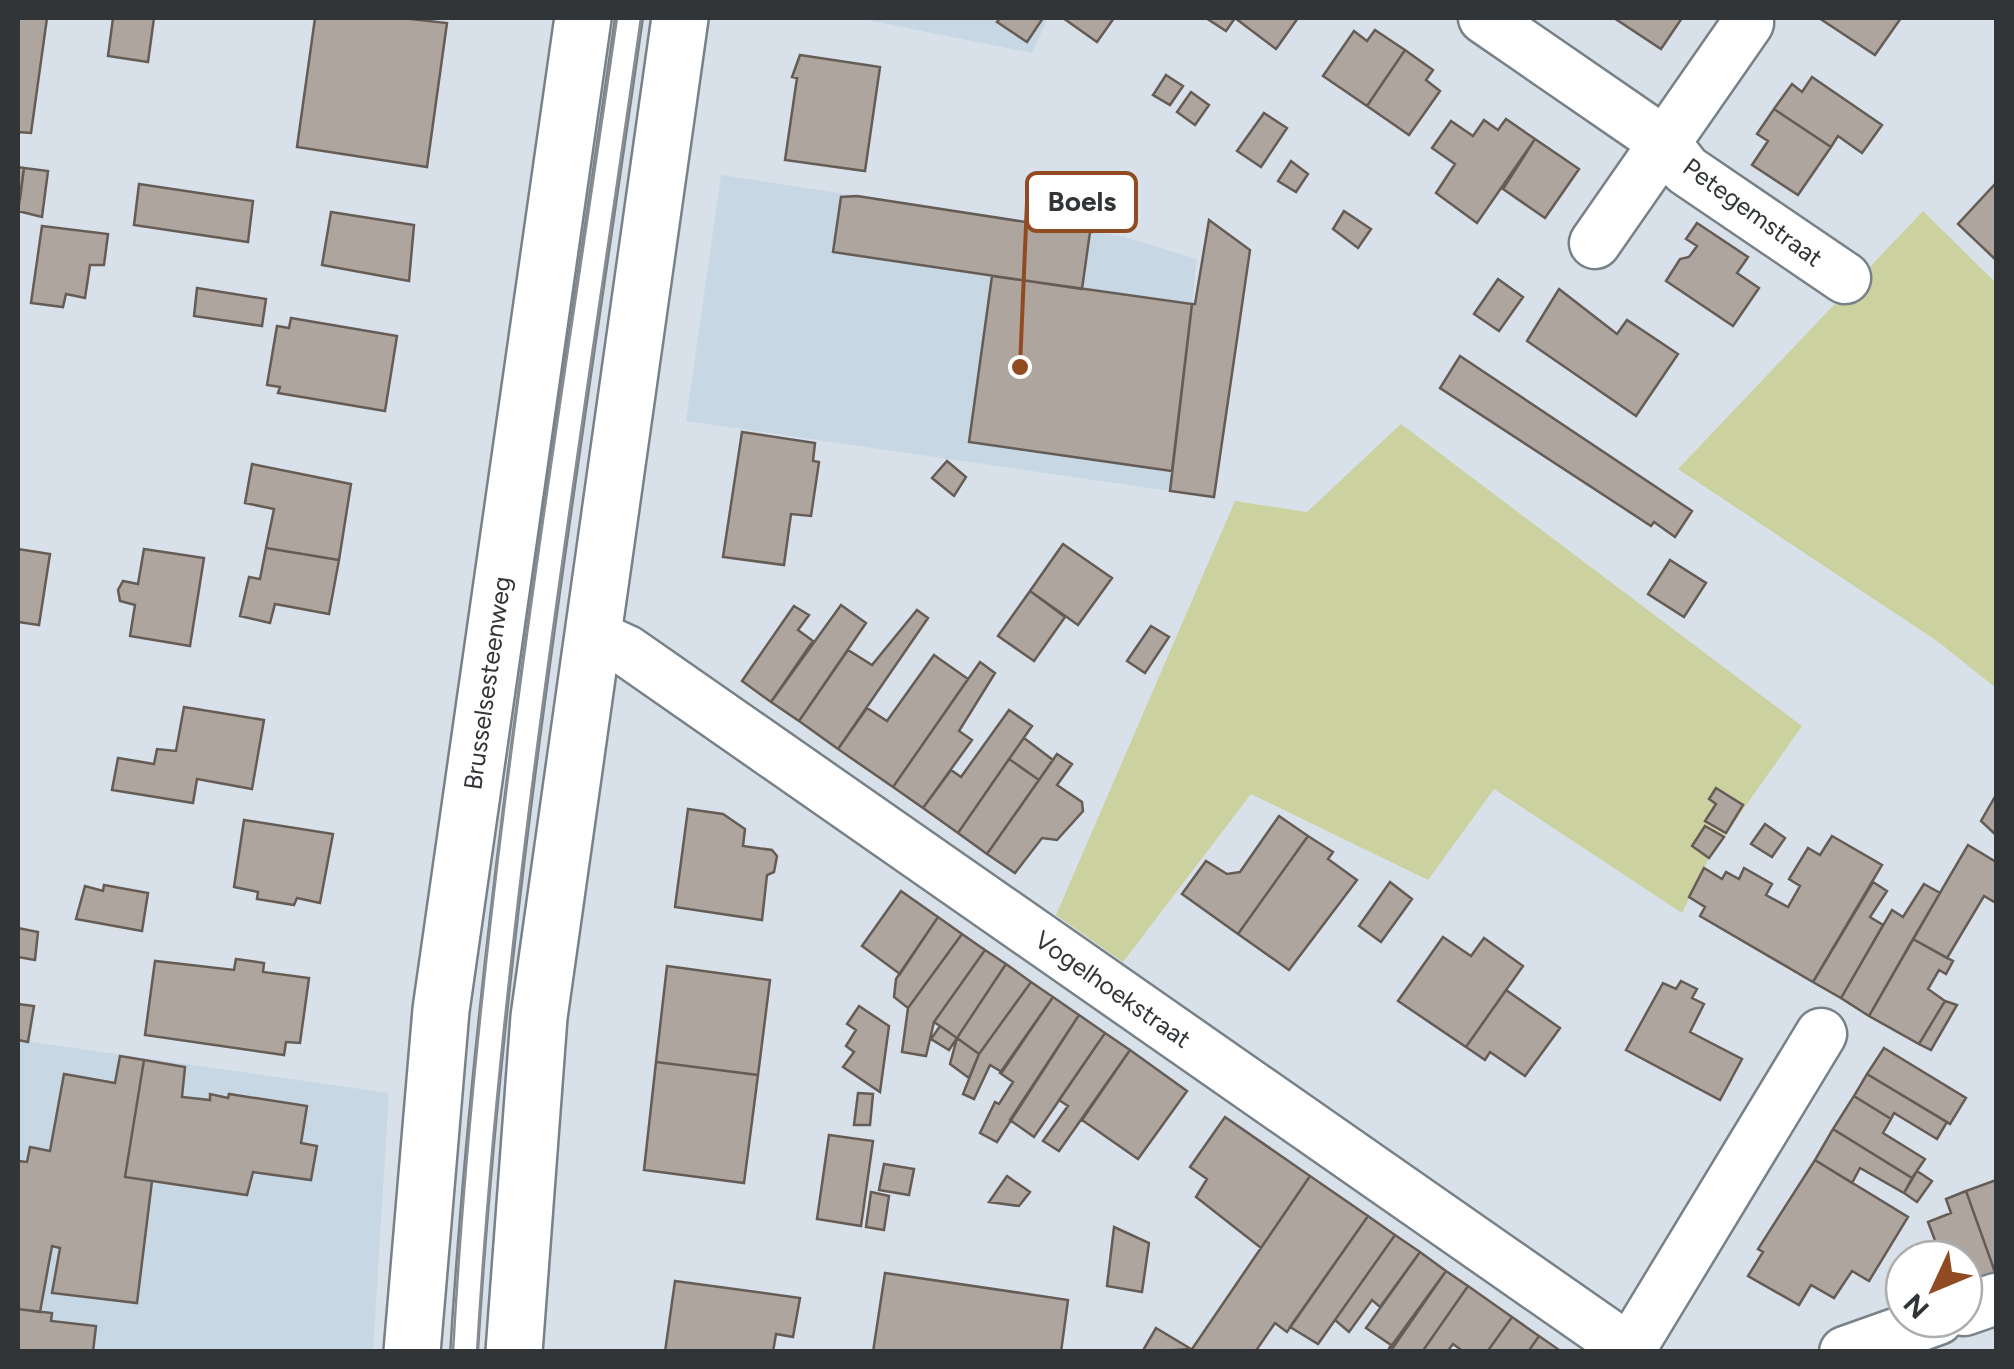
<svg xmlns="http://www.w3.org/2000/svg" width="2014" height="1369" font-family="Figtree,sans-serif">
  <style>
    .built { fill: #c8d7e4 }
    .green { fill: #cbd2a0 }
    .building { fill: #afa59f; stroke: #655c56; stroke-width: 2.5 }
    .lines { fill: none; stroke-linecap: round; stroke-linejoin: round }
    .service-casing { stroke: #798188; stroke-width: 30 }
    .minor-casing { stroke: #798188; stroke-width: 55 }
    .primary-casing { stroke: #798188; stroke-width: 60 }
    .service { stroke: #fff; stroke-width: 25 }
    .minor { stroke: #fff; stroke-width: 50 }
    .primary { stroke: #fff; stroke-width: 55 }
    .tram { stroke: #878d93; stroke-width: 2.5 }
    .labels { text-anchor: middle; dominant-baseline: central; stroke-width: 8; stroke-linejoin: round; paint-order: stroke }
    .street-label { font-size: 25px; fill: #313538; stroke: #fff }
    .leader { fill: none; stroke: #914b23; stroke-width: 4 }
    .callout-dot { fill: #914b23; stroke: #fff; stroke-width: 4 }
    .callout { fill: #fff; stroke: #914b23; stroke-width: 4 }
    .callout-label { font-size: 28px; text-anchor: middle; font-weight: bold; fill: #313538 }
  </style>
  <rect width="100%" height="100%" fill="#d8e1e9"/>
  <path class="built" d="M857,18H1048L1032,53Z
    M721,175L1121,236L1197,259L1170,491L686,421Z
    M18,1040L389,1093L373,1351H18Z"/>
  <path class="green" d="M1923,211L1996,283V688L1937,641L1678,469Z
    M1401,424L1802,726L1709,858L1682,913L1494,789L1428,880L1251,794L1123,962L1056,915L1235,501L1307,512Z"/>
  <path class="building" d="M18,18H47L31,133L18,132Z
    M113,18H154L148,62L108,56Z
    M315,18H402L447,23L427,167L297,147Z
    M1043,18L1027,42L997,22L1000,18Z
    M1063,18H1114L1097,42Z
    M1206,18H1235L1226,31Z
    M1235,18H1298L1276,49Z
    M1614,18H1682L1661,49Z
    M1819,18H1901L1875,55Z
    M1375,30L1405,50L1367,106L1323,76L1354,31L1367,41Z
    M1405,50L1433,70L1426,80L1440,91L1409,135L1367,106Z
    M800,55L880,67L865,171L785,160L797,78L792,77Z
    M1166,75L1183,86L1170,105L1153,95Z
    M1812,77L1882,125L1862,153L1838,136L1831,147L1774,109L1792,84L1802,92Z
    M1191,92L1209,105L1195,125L1177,112Z
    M1774,109L1831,147L1798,195L1752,165L1768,141L1757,134Z
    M1264,113L1287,128L1261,167L1237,151Z
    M1506,119L1535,139L1477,223L1436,193L1455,164L1432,148L1451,121L1473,136L1484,120L1498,130Z
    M1535,139L1579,169L1545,218L1503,189Z
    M1291,161L1308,174L1296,192L1278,181Z
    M18,167L24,168L20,199H18Z
    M24,168L48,171L42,217L18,211Z
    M1996,183V260L1958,224Z
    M139,184L253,201L248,242L134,225Z
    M857,196L1090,232L1082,289L833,252L841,197Z
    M1042,199L1095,207L1092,232L1038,224Z
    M1344,211L1371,229L1358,248L1333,229Z
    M331,212L414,225L409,281L322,265Z
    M1209,220L1250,250L1214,497L1170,491L1192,304H1195Z
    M1697,223L1748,257L1737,273L1759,288L1733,326L1666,281L1680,259L1689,257L1697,246L1686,239Z
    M42,226L108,234L104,265H90L85,298L66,294L63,307L31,303Z
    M992,276L1192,304L1172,471L969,442Z
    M1498,279L1523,297L1499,331L1474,314Z
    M197,288L266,299L262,326L194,316Z
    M1559,289L1617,334L1627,320L1678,354L1636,416L1527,341Z
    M291,318L397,336L385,411L278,393L280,387L267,385L277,326L289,328Z
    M1460,356L1692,511L1675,537L1654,522L1651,526L1440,388Z
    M742,432L815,443L813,461L819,462L811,516L791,514L784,565L723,557Z
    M947,461L966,477L954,496L932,478Z
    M252,464L351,484L339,560L266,548L274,509L245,503Z
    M1063,544L1112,578L1078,625L1030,591Z
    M266,548L339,560L329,614L275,604L270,623L240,616L249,577L260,579Z
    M18,549L50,554L39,625L18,622Z
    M144,549L204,558L190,646L130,636L135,605L120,601L118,590L123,581L138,584Z
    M1670,560L1706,583L1684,617L1648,594Z
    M1030,591L1065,617L1034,661L998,636Z
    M841,605L866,623L799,721L771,702Z
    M794,606L809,615L798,630L813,641L771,702L742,681Z
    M917,610L928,618L838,749L799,721L848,650L872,665Z
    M1151,626L1169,637L1145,673L1127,661Z
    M934,655L968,679L893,787L838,749L867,708L887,721Z
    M980,662L995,673L959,731L972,740L923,808L893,787Z
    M184,707L264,720L252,789L197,779L193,803L112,790L118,758L154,764L157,749L176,751Z
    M1009,710L1032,726L958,833L923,808L951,770L961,777Z
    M1024,738L1053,760L1039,780L1009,759Z
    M1057,754L1072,764L1057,785L1082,802L1083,811L1057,840L1042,838L1015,873L987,854Z
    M1009,759L1039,780L987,854L958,833Z
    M1716,788L1743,805L1726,833L1705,821L1716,804L1709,799Z
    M1996,795V835L1981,821Z
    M688,809L723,814L745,829L743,846L772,850L777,856L774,872L767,875L762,920L675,907Z
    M1279,816L1308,836L1238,934L1182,894L1206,861L1227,874L1240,872Z
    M244,820L333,834L320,903L297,898L294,905L257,899L258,892L234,887Z
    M1765,824L1785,838L1772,857L1751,844Z
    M1705,826L1724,837L1709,858L1692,846Z
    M1308,836L1333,852L1328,859L1357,880L1289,970L1238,934Z
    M1832,836L1882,865L1813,982L1700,916L1705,907L1689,897L1704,868L1722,879L1726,872L1739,879L1744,868L1772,884L1766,895L1788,907L1800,886L1789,879L1808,848L1820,855Z
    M1968,845L1996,862V903L1984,896L1947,958L1913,939Z
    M1390,882L1412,899L1381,942L1359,926Z
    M1873,882L1887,891L1870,917L1883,925L1841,998L1813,982Z
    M1924,884L1940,893L1869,1016L1841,998L1892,910L1903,917Z
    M104,885L148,893L142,931L76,919L85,886L103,891Z
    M901,891L938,917L900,974L862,946Z
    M938,917L962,934L908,1008L894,997L896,979Z
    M18,928L38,932L35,960L18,957Z
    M962,934L985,950L934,1022L926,1056L902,1052L908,1008Z
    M1443,937L1471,956L1484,938L1523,966L1466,1047L1398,1001Z
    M1913,939L1953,961L1946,974L1939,970L1928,989L1945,1001L1919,1044L1869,1016Z
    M985,950L1006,964L957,1038L934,1022Z
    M236,959L264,963L263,972L309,978L300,1043L286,1042L284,1055L145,1035L155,961L234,970Z
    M1006,964L1031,982L979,1054L957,1038Z
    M667,966L770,980L758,1075L656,1062Z
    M1681,981L1697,989L1692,998L1704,1004L1690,1032L1742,1059L1720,1100L1626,1050L1663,983L1676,989Z
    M1031,982L1053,997L1002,1072L990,1065L974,1099L963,1094L979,1054Z
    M1506,990L1560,1028L1525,1076L1490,1052L1485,1060L1466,1047Z
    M1053,997L1079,1015L997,1142L980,1133L995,1102L999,1104L1013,1082L1000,1073Z
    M1945,1001L1957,1005L1931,1050L1919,1044Z
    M18,1004L34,1006L28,1042L18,1040Z
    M859,1006L889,1026L880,1092L843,1067L854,1052L846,1046L856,1030L847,1024Z
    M1079,1015L1105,1033L1034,1137L1010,1120Z
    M940,1026L957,1038L949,1050L931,1039Z
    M1105,1033L1130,1050L1059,1151L1043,1141L1068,1106L1059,1100Z
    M957,1038L979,1054L969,1078L950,1064Z
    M1884,1048L1966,1098L1950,1124L1867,1074Z
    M1130,1050L1187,1091L1138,1159L1082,1120Z
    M120,1056L144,1060L125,1177L152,1181L137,1303L52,1293L60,1248L52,1246L40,1312L18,1309V1161L27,1162L30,1147L50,1151L64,1074L115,1083Z
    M144,1060L185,1067L182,1097L210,1100V1094L228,1098L229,1094L307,1106L301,1143L317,1146L311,1180L253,1172L247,1195L125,1177Z
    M656,1062L758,1075L744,1183L644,1170Z
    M1867,1074L1947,1122L1937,1139L1894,1113L1891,1119L1854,1096Z
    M858,1093L873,1094L870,1125H854Z
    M1854,1096L1891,1119L1883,1133L1925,1159L1912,1178L1833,1129Z
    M1225,1117L1310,1176L1261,1248L1196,1197L1207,1179L1190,1167Z
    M1833,1129L1912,1178L1904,1193L1860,1168L1852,1183L1815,1160Z
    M829,1135L873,1141L861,1226L817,1219Z
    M1815,1160L1908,1217L1869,1281L1852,1271L1834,1298L1811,1285L1799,1305L1748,1276L1763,1252L1758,1249Z
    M884,1164L914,1169L909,1195L879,1190Z
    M1917,1171L1932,1181L1917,1202L1904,1193Z
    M1007,1176L1030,1192L1019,1206L989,1202Z
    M1310,1176L1368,1216L1287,1332L1275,1323L1255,1352H1190Z
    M1996,1180V1275L1966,1191Z
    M1966,1191L1996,1275L1964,1286V1259H1942L1928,1222L1951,1213L1946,1199Z
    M871,1192L889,1196L884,1230L866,1227Z
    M1368,1216L1395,1235L1318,1344L1290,1327Z
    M1114,1227L1149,1243L1142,1292L1107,1286Z
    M1395,1235L1420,1252L1380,1307L1372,1300L1349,1332L1335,1320Z
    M1420,1252L1446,1271L1387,1352L1391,1345L1366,1328Z
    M1446,1271L1468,1286L1422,1352H1390Z
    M885,1273L1068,1300L1061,1352H873Z
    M675,1281L800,1298L793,1337L776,1334L773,1352H665Z
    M1468,1286L1512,1317L1487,1352H1464L1453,1344L1447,1352H1422Z
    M18,1309L52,1313L51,1321L96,1326L93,1352H18Z
    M1512,1317L1539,1336L1528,1352H1487Z
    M1156,1328L1191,1349L1142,1352Z
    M1539,1336L1562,1352H1528Z"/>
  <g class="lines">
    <defs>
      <path id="service" d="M464,1352C492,904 566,461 629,18"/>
      <path id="minor" d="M1484,18L1664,142L1686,170L1845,278
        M1595,243L1748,23
        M592,635L627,651L1633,1352
        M1964,1310L1996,1299
        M1630,1349L1821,1034
        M1845,1352L1938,1319"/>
      <path id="primary" d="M412,1352L441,1010L583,18
        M514,1352L539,1017L680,18"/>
    </defs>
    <use href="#service" class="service-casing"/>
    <use href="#minor" class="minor-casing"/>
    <use href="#primary" class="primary-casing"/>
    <use href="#service" class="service"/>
    <use href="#minor" class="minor"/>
    <use href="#primary" class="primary"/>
    <path class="tram" d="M453,1352C478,904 553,460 617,18
      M477,1352C504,904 578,461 641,18"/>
  </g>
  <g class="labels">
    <g class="street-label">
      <text transform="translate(1753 212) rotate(36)">Petegemstraat</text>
      <text transform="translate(487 683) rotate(-82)">Brusselsesteenweg</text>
      <text transform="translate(1113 989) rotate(35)">Vogelhoekstraat</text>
    </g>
  </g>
  <path class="leader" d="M1020 367L1027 202"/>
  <circle class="callout-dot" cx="1020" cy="367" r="10"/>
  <rect class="callout" x="1027" y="173" width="109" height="58" rx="10"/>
  <g class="callout-label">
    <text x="1082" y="211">Boels</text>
  </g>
  <rect width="2014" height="1369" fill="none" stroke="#313538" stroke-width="40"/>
  <g transform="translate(1934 1289) rotate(226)"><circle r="48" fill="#ffffff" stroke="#adaeaf" stroke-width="2.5"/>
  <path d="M0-8L18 38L0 25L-18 38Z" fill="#914b23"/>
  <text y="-15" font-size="28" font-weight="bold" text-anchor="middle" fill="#313538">N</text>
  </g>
</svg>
